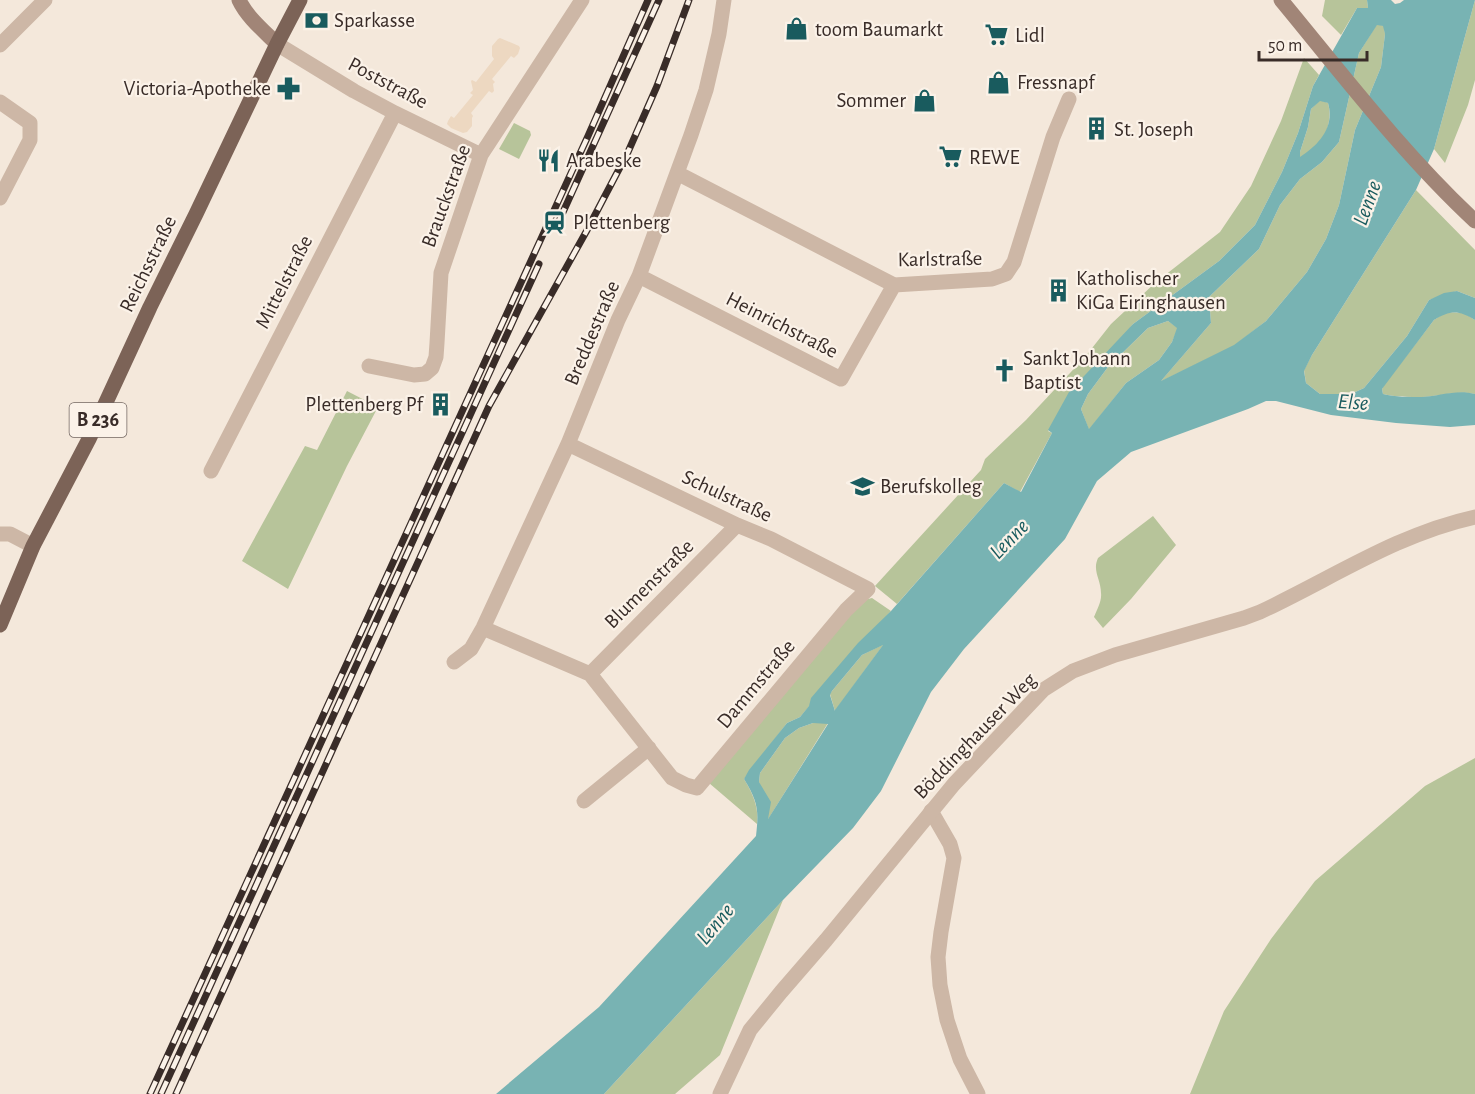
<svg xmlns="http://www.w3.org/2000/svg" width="1475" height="1094" font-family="'Alegreya Sans',sans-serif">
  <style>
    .green { fill: #b7c49a }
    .plaza { fill: #edd8c1 }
    .water { fill: #78b3b3; fill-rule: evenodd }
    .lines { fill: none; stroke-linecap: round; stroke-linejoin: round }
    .minor { stroke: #cdb7a6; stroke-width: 15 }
    .tertiary { stroke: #cdb7a6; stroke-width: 15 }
    .secondary { stroke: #a18577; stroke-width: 15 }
    .primary { stroke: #7c6357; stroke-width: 15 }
    .rail-casing { stroke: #392c28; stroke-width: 7 }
    .rail { stroke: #fbf2e8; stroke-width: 4.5; stroke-dasharray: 14; stroke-linecap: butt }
    .labels { text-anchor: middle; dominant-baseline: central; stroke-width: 4.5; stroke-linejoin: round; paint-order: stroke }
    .shield { fill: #fbf2e8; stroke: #736762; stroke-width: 1.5 }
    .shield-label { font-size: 20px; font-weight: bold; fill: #392c28 }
    .poi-label { font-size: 21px; fill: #392c28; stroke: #fbf2e8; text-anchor: start }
    .street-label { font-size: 21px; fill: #392c28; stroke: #fbf2e8 }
    .water-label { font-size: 22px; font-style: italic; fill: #195b5e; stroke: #fbf2e8 }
  </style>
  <rect width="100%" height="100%" fill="#f4e8db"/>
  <path class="green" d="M1325,0H1367L1368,8H1357L1341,35L1322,16Z
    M1475,0V80L1468,105L1445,163L1434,149Z
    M1377,24L1384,26L1385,34L1381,67L1355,130L1339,205L1326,239L1307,272L1266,321L1234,346L1160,382L1211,323L1209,297L1259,249L1280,205L1300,179L1322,162L1339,142L1359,53Z
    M1304,58L1319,75L1313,86L1298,133L1282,172L1255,225L1219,261L1133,324L1048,431L1052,433L1020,492L1004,483L897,604L875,586L981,470L985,459L1026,420L1085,357L1111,324L1155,283L1220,232L1251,186L1281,121Z
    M1320,100L1328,103C1332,117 1328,135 1317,145C1312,150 1306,154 1300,158V152L1308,127L1311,109Z
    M514,123L530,131L531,135L519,159L499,149Z
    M1416,190L1475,250V298L1457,291L1429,300L1407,336L1364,388L1351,394H1320L1306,383L1304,370L1312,355Z
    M1446,312L1464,313L1475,320V394C1457,390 1440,396 1422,397C1409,397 1395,397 1383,394L1382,389L1384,385L1434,320Z
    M1168,321L1178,328L1172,342L1159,360L1126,383L1089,430L1081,409L1088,394L1108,367L1148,328Z
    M347,391L378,407L347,466L288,589L242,561L305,446L317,450Z
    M1153,516L1176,545L1131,599L1103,628L1094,617C1097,609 1102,601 1101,593C1101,579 1092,571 1098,558Z
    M872,598L891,611L800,717L787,723L744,779C753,794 759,807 757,824L709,783L856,602Z
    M884,644L835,711L830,694L832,691L862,655Z
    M813,723H828L767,821L759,782L760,773L785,738L799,728Z
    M1475,758V1094H1190L1224,1011L1271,939L1315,881L1425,786Z
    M783,900L720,1055L675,1094H604Z"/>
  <path class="plaza" d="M500,38L519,46L520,48L518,54L514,58L511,56L492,79L495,82L493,84L494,91L492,93L489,91L471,113L473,116L472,118V126L467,132L463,133L451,128L447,124L448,121L451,116L454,118L473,95L470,93L473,90L471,81L472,80L476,82L494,59L492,56V46L498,39Z"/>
  <path class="water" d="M1367,0H1391L1395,4L1400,3L1404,0H1475L1434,149L1416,190L1312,355L1304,371L1306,383L1320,394H1351L1364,388L1407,336L1429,300L1444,293L1457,291L1475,298V320C1459,310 1450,310 1434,320L1382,389L1383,394C1395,397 1409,397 1422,397C1440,396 1457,389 1475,394V425L1450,427L1396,423L1331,415L1276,401H1266L1248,409L1131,452L1097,481L1065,539L964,649L931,692L881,791L853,828L783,900L604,1094H496L599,1007L756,836C759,810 758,802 744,779L749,770L787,723L800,717L809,706L811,698L858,643L891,611L1004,483L1021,492L1052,433L1048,430L1069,392L1133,324L1219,261L1255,225L1282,172L1298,133L1313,86L1357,8H1368ZM1377,25L1383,26L1385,34L1381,67L1355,130L1339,205L1326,239L1307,272L1266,321L1234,345L1161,381L1211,323L1209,297L1259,249L1280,205L1300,179L1322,162L1339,142L1359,53ZM1320,101L1328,103C1335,127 1319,145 1300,157V152L1308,127L1311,109ZM1168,321L1177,328L1172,342L1159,360L1126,383L1089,429L1081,409L1088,394L1108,367L1148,328ZM883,645L835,710V711L830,695L832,691L862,655ZM813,723L828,724L768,819L771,802L759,782L760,773L785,738L799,728Z"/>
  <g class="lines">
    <path class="minor" d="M277,44L354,91L395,113L481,155
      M0,45L45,0
      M0,102L30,123V140L0,198
      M677,173L894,285L992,279L1006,274L1014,262L1053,137L1069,99
      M639,276L841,379L894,285
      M369,366L414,375L425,374L432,368L436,357L437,343L441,273L481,155L582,0
      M211,471L395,113
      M0,534H10L33,546
      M483,628L590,674L672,778L686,785L697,788L846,610L868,589L771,539L737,525L568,444
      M454,662L471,649L483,628L568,444L618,320L639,276L691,135L706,90L719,34L724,0
      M590,674L737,525
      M584,801L649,748
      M931,811L950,844L954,858L941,932L938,957L940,985L947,1020L960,1059L978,1094"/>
    <path class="tertiary" d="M720,1094L750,1030L781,992L826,940L954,784L1043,690L1073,671L1115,655L1244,618L1260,612C1331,579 1397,534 1475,517"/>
    <path class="secondary" d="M239,0C247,17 264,31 277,44
      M1281,0C1343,75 1404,155 1475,221"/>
    <path class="primary" d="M0,625L33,546L89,439L150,307L196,214L277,44L300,0"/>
    <defs>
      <path id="rail" d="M559,221L659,0
        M150,1094L588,136L648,0
        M161,1094L539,264
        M176,1094L489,406L586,232L628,152L657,86L689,0"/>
    </defs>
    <use href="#rail" class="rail-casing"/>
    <use href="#rail" class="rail"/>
  </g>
  <defs>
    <symbol id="bank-bare" viewBox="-9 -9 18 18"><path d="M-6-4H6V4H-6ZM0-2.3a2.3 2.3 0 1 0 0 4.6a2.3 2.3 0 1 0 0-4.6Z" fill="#195b5e" stroke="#fbf2e8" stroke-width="2.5" paint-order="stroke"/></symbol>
    <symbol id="shop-bare" viewBox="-9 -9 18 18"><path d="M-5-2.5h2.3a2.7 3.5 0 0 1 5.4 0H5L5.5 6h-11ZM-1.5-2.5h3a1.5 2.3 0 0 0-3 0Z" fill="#195b5e" stroke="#fbf2e8" stroke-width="2.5" paint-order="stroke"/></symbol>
    <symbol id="supermarket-bare" viewBox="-9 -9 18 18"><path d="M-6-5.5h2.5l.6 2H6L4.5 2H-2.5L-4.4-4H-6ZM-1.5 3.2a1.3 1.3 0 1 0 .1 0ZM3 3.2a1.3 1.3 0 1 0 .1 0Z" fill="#195b5e" stroke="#fbf2e8" stroke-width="2.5" paint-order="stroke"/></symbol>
    <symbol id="pharmacy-bare" viewBox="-9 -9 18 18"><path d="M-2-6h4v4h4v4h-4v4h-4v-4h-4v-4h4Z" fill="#195b5e" stroke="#fbf2e8" stroke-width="2.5" paint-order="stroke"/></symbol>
    <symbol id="building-bare" viewBox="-9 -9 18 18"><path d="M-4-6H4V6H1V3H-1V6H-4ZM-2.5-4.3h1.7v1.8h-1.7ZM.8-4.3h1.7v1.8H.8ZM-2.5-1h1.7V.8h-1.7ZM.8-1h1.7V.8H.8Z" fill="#195b5e" stroke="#fbf2e8" stroke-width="2.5" paint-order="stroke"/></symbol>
    <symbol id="restaurant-bare" viewBox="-9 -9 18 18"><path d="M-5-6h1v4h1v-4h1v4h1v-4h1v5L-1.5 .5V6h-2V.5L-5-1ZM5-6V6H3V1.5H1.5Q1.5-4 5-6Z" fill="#195b5e" stroke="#fbf2e8" stroke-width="2.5" paint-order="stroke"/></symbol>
    <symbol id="station-bare" viewBox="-9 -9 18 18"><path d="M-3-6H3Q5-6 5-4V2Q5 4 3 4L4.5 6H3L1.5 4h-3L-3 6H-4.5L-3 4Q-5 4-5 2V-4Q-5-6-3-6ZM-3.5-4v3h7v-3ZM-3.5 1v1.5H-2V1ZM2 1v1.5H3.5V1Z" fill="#195b5e" stroke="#fbf2e8" stroke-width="2.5" paint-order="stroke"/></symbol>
    <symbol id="church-bare" viewBox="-9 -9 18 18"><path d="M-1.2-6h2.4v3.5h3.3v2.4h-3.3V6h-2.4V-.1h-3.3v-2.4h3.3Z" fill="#195b5e" stroke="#fbf2e8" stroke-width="2.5" paint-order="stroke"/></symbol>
    <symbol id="school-bare" viewBox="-9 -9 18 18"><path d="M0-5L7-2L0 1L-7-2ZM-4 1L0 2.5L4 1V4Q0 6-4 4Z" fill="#195b5e" stroke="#fbf2e8" stroke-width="2.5" paint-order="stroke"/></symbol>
  </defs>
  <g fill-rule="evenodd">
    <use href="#bank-bare" x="300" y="4" width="33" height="33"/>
    <use href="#shop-bare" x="780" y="12" width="33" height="33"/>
    <use href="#supermarket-bare" x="980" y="18" width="33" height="33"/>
    <use href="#shop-bare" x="982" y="66" width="33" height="33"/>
    <use href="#pharmacy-bare" x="272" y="72" width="33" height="33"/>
    <use href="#shop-bare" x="908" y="84" width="33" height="33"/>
    <use href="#building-bare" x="1080" y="112" width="33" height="33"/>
    <use href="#supermarket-bare" x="934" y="140" width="33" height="33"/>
    <use href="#restaurant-bare" x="532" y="144" width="33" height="33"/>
    <use href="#station-bare" x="538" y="206" width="33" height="33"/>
    <use href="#building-bare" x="1042" y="274" width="33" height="33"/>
    <use href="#church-bare" x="988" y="354" width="33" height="33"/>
    <use href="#building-bare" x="424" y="388" width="33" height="33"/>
    <use href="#school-bare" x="846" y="470" width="33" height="33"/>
  </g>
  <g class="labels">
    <rect class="shield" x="69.5" y="403" width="57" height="34" rx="4.5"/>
    <g class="shield-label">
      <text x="98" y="420">B 236</text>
    </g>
    <g class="poi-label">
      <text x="334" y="20">Sparkasse</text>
      <text x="815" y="29">toom Baumarkt</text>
      <text x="1015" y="35">Lidl</text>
      <text x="1017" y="82">Fressnapf</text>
      <text x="271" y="88" text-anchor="end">Victoria-Apotheke</text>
      <text x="906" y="100" text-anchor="end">Sommer</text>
      <text x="1114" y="129">St. Joseph</text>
      <text x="969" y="157">REWE</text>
      <text x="566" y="160">Arabeske</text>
      <text x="573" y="222">Plettenberg</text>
      <text x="1076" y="278">Katholischer<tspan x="1076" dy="24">KiGa Eiringhausen</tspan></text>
      <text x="1023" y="358">Sankt Johann<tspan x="1023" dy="24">Baptist</tspan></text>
      <text x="423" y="404" text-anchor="end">Plettenberg Pf</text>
      <text x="880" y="486">Berufskolleg</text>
    </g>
    <g class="street-label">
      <text transform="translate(388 83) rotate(28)">Poststraße</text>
      <text transform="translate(446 196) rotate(-70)">Brauckstraße</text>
      <text transform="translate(940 259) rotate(-1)">Karlstraße</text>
      <text transform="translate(148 264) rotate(-64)">Reichsstraße</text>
      <text transform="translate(284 282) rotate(-63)">Mittelstraße</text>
      <text transform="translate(782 325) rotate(27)">Heinrichstraße</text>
      <text transform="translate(592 333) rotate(-67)">Breddestraße</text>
      <text transform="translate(727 496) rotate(25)">Schulstraße</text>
      <text transform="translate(649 584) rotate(-45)">Blumenstraße</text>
      <text transform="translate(756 684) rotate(-50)">Dammstraße</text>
      <text transform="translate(975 736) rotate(-46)">Böddinghauser Weg</text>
    </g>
    <g class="water-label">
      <text transform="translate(1367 203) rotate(-70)">Lenne</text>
      <text transform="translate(1353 402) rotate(4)">Else</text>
      <text transform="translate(1009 539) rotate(-46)">Lenne</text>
      <text transform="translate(715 924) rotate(-50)">Lenne</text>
    </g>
  </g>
  <path d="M1259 51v9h108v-9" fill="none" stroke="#392c28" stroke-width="3"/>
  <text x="1268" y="51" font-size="18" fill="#392c28" stroke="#fbf2e8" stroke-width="4.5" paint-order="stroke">50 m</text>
</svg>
